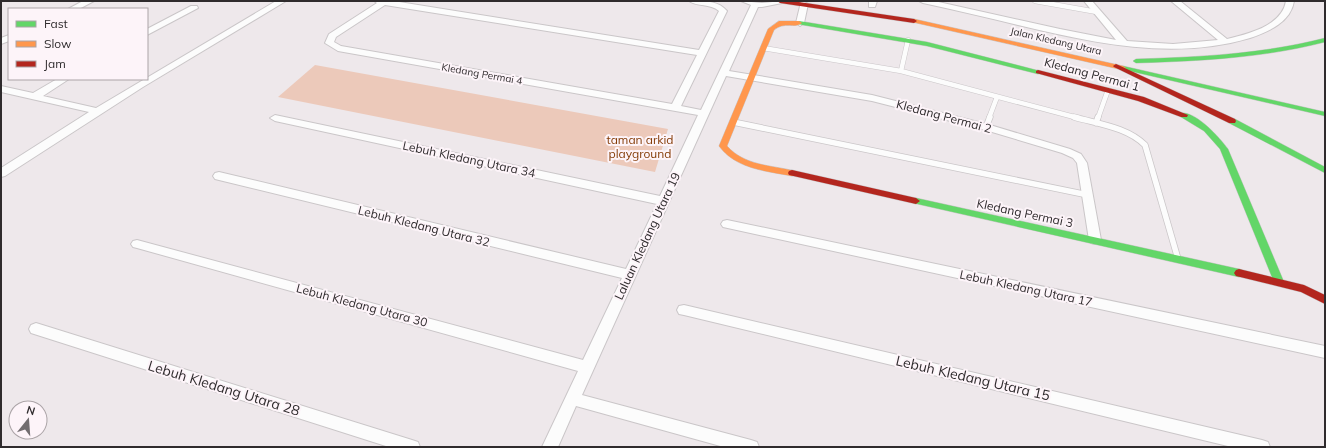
<svg xmlns="http://www.w3.org/2000/svg" width="1326" height="448" font-family="Mulish,sans-serif">
  <style>
    .green { fill: #ecc9ba }
    .lines { fill: none; stroke-linecap: round; stroke-linejoin: round }
    .lane-far1-casing { stroke: #cac6c8; stroke-width: 5.5 }
    .lane-casing { stroke: #cac6c8; stroke-width: 7 }
    .street-casing { stroke: #cac6c8; stroke-width: 2 }
    .fast-casing { stroke: #cac6c8; stroke-width: 1 }
    .slow-casing { stroke: #cac6c8; stroke-width: 1 }
    .jam-casing { stroke: #cac6c8; stroke-width: 1 }
    .lane-far1 { stroke: #fcfcfc; stroke-width: 4.5 }
    .lane { stroke: #fcfcfc; stroke-width: 5.5 }
    .street { fill: #fcfcfc; fill-rule: evenodd }
    .fast { fill: #63d668; fill-rule: evenodd }
    .slow { fill: #ff974d; fill-rule: evenodd }
    .jam { fill: #b3261e; fill-rule: evenodd }
    .labels { text-anchor: middle; dominant-baseline: central; stroke-width: 4; stroke-linejoin: round; paint-order: stroke }
    .far-street-label { font-size: 10px; fill: #2f2b2d; stroke: #fdf4f9 }
    .street-label { font-size: 12px; fill: #2f2b2d; stroke: #fdf4f9 }
    .park-label { font-size: 12px; fill: #843c07; stroke: #fdf4f9 }
    .near-street-label { font-size: 14px; fill: #2f2b2d; stroke: #fdf4f9 }
  </style>
  <rect width="100%" height="100%" fill="#eee8eb"/>
  <path class="green" d="M315,65L668,129L655,172L278,97Z"/>
  <g class="lines">
    <defs>
      <path id="lane-far1" d="M1035,1L1097,12
        M763,48L901,71L1078,118
        M901,71L908,40
        M989,118L997,97
        M1098,118L1108,90"/>
      <path id="lane" d="M1074,117C1098,124 1127,127 1145,145L1178,259
        M733,122L1088,195
        M1096,123L1098,117
        M986,127L990,117"/>
      <path id="street" d="M83,1H94L79,9H68Z
        M276,1H286L143,87L5,176L1,177V168L89,112L1,92V86L33,93L57,79H69L43,96L96,108Z
        M374,1H393L699,50L719,11C710,3 697,7 689,1C703,1 718,0 727,11L681,106L701,110L751,5L741,1L762,3L783,1L782,3L762,7H758L729,71L872,95L990,125L1070,149L1081,154L1087,163L1101,240L1099,243L1095,244L1091,243L1089,240L1077,163L1073,158L1062,153L982,129L872,101L726,76L582,395L751,440L757,442L759,447H724L576,406L558,447H542L578,371L137,248L133,247L131,244L133,241L137,240L583,360L622,278L219,180L215,179L213,176L215,173L219,172L626,269L657,204L275,121L270,118L275,115L660,196L698,115L338,51L325,43L329,34L377,3ZM385,5L697,55L672,104L341,46L334,42L336,37Z
        M869,1H877L875,7H869Z
        M919,1H934L1060,29L1116,40L1084,1H1092L1127,41L1173,44L1218,40L1171,1H1180L1227,39C1248,34 1282,26 1286,1H1294C1291,22 1268,32 1250,38C1173,61 1094,43 1018,25C986,17 955,10 923,3Z
        M801,2H804L808,4L804,23L800,26L796,23Z
        M191,6H197L198,8L147,35V29Z
        M9,35V41L1,44V38Z
        M727,220L1325,346V358L723,227L721,224L723,221Z
        M684,305L1262,440L1268,442L1270,447H1232L684,315L679,314L677,310L679,306Z
        M36,323L412,440L418,442L420,447H389L31,333L29,329L31,325Z"/>
      <path id="fast" d="M799,21L927,42L1040,71L1042,72L1038,74L927,46L797,24V22Z
        M1325,38V42C1263,58 1200,61 1136,63L1133,61L1136,59C1200,57 1263,54 1325,38Z
        M1123,66L1325,112V116L1121,69V67Z
        M1181,113C1196,111 1220,138 1228,149L1284,282L1282,285H1276L1274,282L1220,149L1204,131L1181,117Z
        M1229,119H1235L1325,167V173L1229,123Z
        M916,198L1239,269L1242,270L1244,273L1242,276L1239,277L913,203L912,201Z"/>
      <path id="slow" d="M914,19L1123,66L1126,68L1123,70L912,22L911,21Z
        M779,21H799L802,23C794,29 785,21 774,30L727,146C745,166 771,165 795,171L796,173L795,175L792,176C766,171 736,169 719,146L768,29Z"/>
      <path id="jam" d="M777,1H792L914,19L917,21L914,23L780,3Z
        M1116,64L1235,119L1236,121L1235,123H1229L1114,67L1113,66Z
        M1038,70L1144,97L1188,115L1187,117H1181L1138,101L1036,73V71Z
        M792,170L916,198L920,201L916,204L789,175L788,173L789,171Z
        M1239,269L1304,285L1325,295V304L1301,292L1236,276L1234,273L1236,270Z"/>
    </defs>
    <use href="#lane-far1" class="lane-far1-casing"/>
    <use href="#lane" class="lane-casing"/>
    <use href="#street" class="street-casing"/>
    <use href="#fast" class="fast-casing"/>
    <use href="#slow" class="slow-casing"/>
    <use href="#jam" class="jam-casing"/>
    <use href="#lane-far1" class="lane-far1"/>
    <use href="#lane" class="lane"/>
    <use href="#street" class="street"/>
    <use href="#fast" class="fast"/>
    <use href="#slow" class="slow"/>
    <use href="#jam" class="jam"/>
  </g>
  <g class="labels">
    <g class="far-street-label">
      <text transform="translate(1056 41) rotate(13)">Jalan Kledang Utara</text>
      <text transform="translate(482 74) rotate(10)">Kledang Permai 4</text>
    </g>
    <g class="street-label">
      <text transform="translate(1092 74) rotate(15)">Kledang Permai 1</text>
      <text transform="translate(944 116) rotate(15)">Kledang Permai 2</text>
      <text transform="translate(469 159) rotate(12)">Lebuh Kledang Utara 34</text>
      <text transform="translate(1025 213) rotate(12)">Kledang Permai 3</text>
      <text transform="translate(424 226) rotate(14)">Lebuh Kledang Utara 32</text>
      <text transform="translate(647 236) rotate(-65)">Laluan Kledang Utara 19</text>
      <text transform="translate(1026 288) rotate(12)">Lebuh Kledang Utara 17</text>
      <text transform="translate(362 305) rotate(15)">Lebuh Kledang Utara 30</text>
    </g>
    <g class="park-label">
      <text x="640" y="139">taman arkid<tspan x="640" dy="14">playground</tspan></text>
    </g>
    <g class="near-street-label">
      <text transform="translate(973 378) rotate(13)">Lebuh Kledang Utara 15</text>
      <text transform="translate(224 388) rotate(17)">Lebuh Kledang Utara 28</text>
    </g>
  </g>
  <rect width="1326" height="448" fill="none" stroke="#2f2b2d" stroke-width="4"/>
  <rect x="8" y="8" width="140" height="72" fill="#fdf4f9" stroke="#aba4a7"/>
  <rect x="16" y="21" width="20" height="6" fill="#63d668" stroke="#aba4a7"/>
  <text x="44" y="28" font-size="12" fill="#2f2b2d">Fast</text>
  <rect x="16" y="41" width="20" height="6" fill="#ff974d" stroke="#aba4a7"/>
  <text x="44" y="48" font-size="12" fill="#2f2b2d">Slow</text>
  <rect x="16" y="61" width="20" height="6" fill="#b3261e" stroke="#aba4a7"/>
  <text x="44" y="68" font-size="12" fill="#2f2b2d">Jam</text>
  <g transform="translate(28 420) rotate(17)"><circle r="19" fill="#fdf4f9" stroke="#aba4a7"/>
  <path d="M0-3L7 15L0 10L-7 15Z" fill="#726d70"/>
  <text y="-6" font-size="11" font-weight="bold" text-anchor="middle" fill="#2f2b2d">N</text>
  </g>
</svg>
